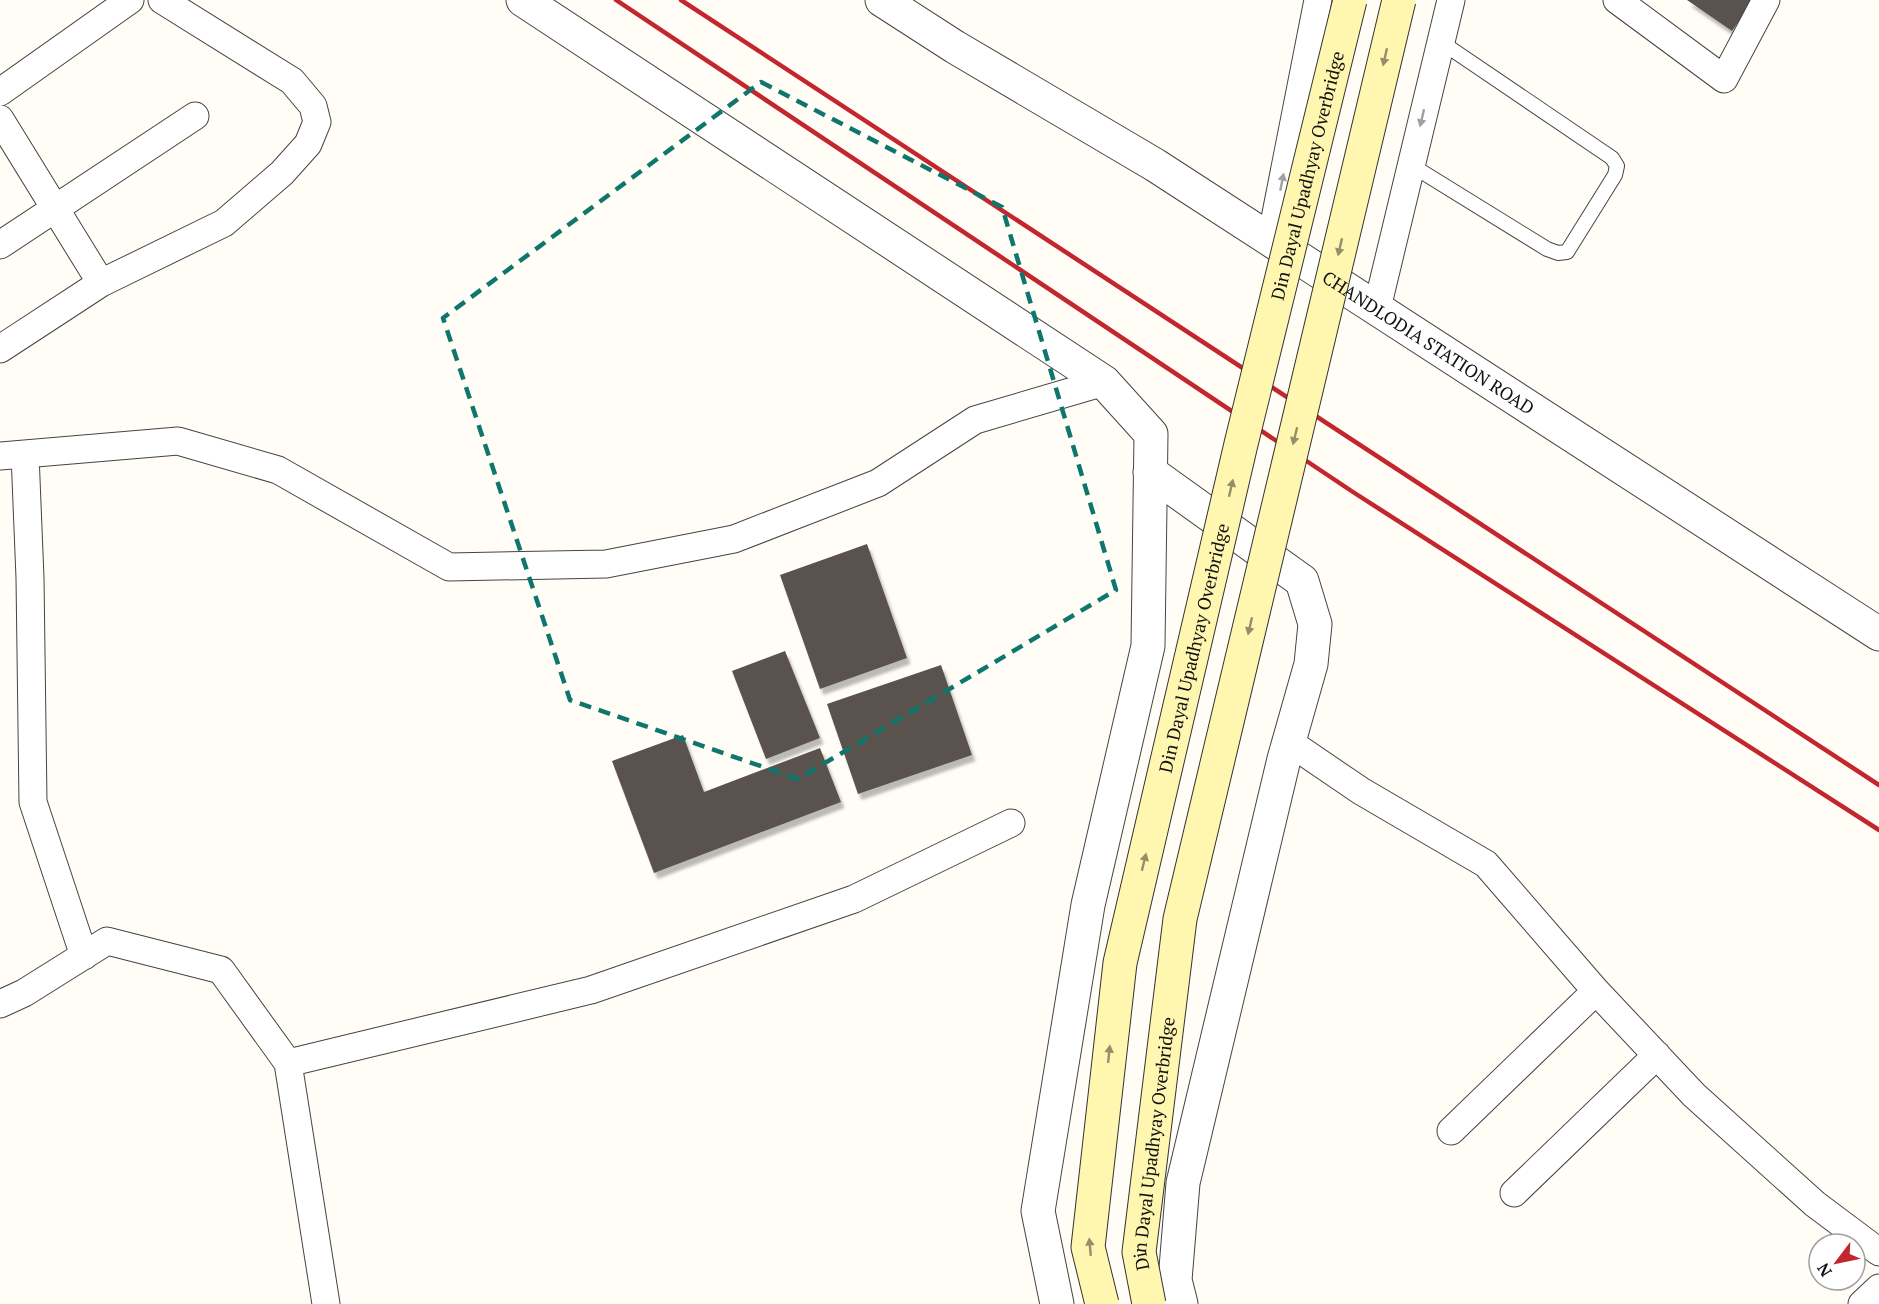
<svg xmlns="http://www.w3.org/2000/svg" width="1879" height="1304" font-family="'PT Serif',serif">
  <style>
    .building { fill: #5a524d; filter: url(#shadow) }
    .lines { fill: none; stroke-linecap: round; stroke-linejoin: round }
    .service-casing { stroke: #444; stroke-width: 16 }
    .minor-casing { stroke: #444; stroke-width: 29 }
    .tertiary-casing { stroke: #444; stroke-width: 35 }
    .service { stroke: #fff; stroke-width: 14 }
    .minor { stroke: #fff; stroke-width: 27 }
    .tertiary { stroke: #fff; stroke-width: 33 }
    .rail { stroke: #c4262e; stroke-width: 4.5 }
    .secondary-bridge-casing { stroke: #333; stroke-width: 35; stroke-linecap: butt }
    .secondary-bridge { stroke: #fff6b0; stroke-width: 33 }
    .oneway { fill: #948f68 }
    .oneway2 { fill: #a0a0a0 }
    .marked { fill: none; stroke: #0f766e; stroke-width: 4.5; stroke-dasharray: 12 8; stroke-linejoin: round }
    .labels { text-anchor: middle; dominant-baseline: central; stroke-width: 6; stroke-linejoin: round; paint-order: stroke }
    .street-label { font-size: 18px; fill: #111; stroke: #fff }
  </style>
  <defs>
    <filter id="shadow"><feDropShadow dx="3.5" dy="6" stdDeviation="1.5" flood-color="#0004"/></filter>
  </defs>
  <rect width="100%" height="100%" fill="#fffdf5"/>
  <path class="building" d="M1687,0H1753L1732,31Z
    M867,544L907,658L820,689L780,575Z
    M785,651L820,738L766,759L732,671Z
    M941,665L972,755L858,794L827,704Z
    M683,735L704,792L820,748L841,802L654,873L612,761Z"/>
  <g class="lines">
    <defs>
      <path id="service" d="M1411,165L1547,249L1558,253L1567,252L1615,175L1617,166L1612,158L1441,42"/>
      <path id="minor" d="M1617,0L1724,79L1766,0
        M0,92L130,0
        M0,119L101,283L0,349
        M1271,239L1318,0
        M0,245L195,116
        M101,283L224,223L282,173L308,144L317,122L313,106L292,81L162,0
        M1377,308L1451,0
        M25,454L30,578L33,802L84,956
        M0,456L178,441L278,470L449,567L606,564L734,539L878,483L975,420L1104,382
        M1289,742L1361,791L1486,864L1596,991L1694,1095L1815,1204L1879,1252
        M0,1004L24,993L107,941L221,970L288,1063L326,1304
        M288,1063L591,990L854,899L1011,823
        M1451,1131L1596,991
        M1514,1193L1657,1055
        M1862,1304L1879,1288"/>
      <g id="tertiary">
        <path d="M523,0L1104,382L1151,434L1148,646L1088,905L1038,1211L1057,1304"/>
        <path id="s1" d="M882,0L955,47L1155,165L1879,634"/>
        <path d="M1150,472L1302,581L1315,624L1311,664L1284,759L1183,1183L1175,1280L1181,1304"/>
      </g>
    </defs>
    <use href="#service" class="service-casing"/>
    <use href="#minor" class="minor-casing"/>
    <use href="#tertiary" class="tertiary-casing"/>
    <use href="#service" class="service"/>
    <use href="#minor" class="minor"/>
    <use href="#tertiary" class="tertiary"/>
    <path class="rail" d="M616,0L1353,492L1879,830
      M681,0L1879,785"/>
    <defs>
      <g id="secondary-bridge">
        <path id="s2" d="M1102,1304L1088,1247L1120,963L1241,444L1350,0"/>
        <path id="s3" d="M1149,1304L1139,1252L1180,919L1399,0"/>
      </g>
    </defs>
    <use href="#secondary-bridge" class="secondary-bridge-casing"/>
    <use href="#secondary-bridge" class="secondary-bridge"/>
  </g>
  <defs><path id="oneway-solid" d="M-6-.8H1V-3.2L6.5 0L1 3.2V.8H-6Z" transform="scale(1.5)"/></defs>
  <g class="oneway">
    <use href="#oneway-solid" transform="translate(1385 57) rotate(103)"/>
    <use href="#oneway-solid" transform="translate(1340 247) rotate(103)"/>
    <use href="#oneway-solid" transform="translate(1295 436) rotate(104)"/>
    <use href="#oneway-solid" transform="translate(1231 488) rotate(-77)"/>
    <use href="#oneway-solid" transform="translate(1250 626) rotate(103)"/>
    <use href="#oneway-solid" transform="translate(1144 862) rotate(-76)"/>
    <use href="#oneway-solid" transform="translate(1109 1054) rotate(-84)"/>
    <use href="#oneway-solid" transform="translate(1090 1247) rotate(-95)"/>
  </g>
  <g class="oneway2">
    <use href="#oneway-solid" transform="translate(1422 118) rotate(103)"/>
    <use href="#oneway-solid" transform="translate(1282 182) rotate(-79)"/>
  </g>
  <path class="marked" d="M761,82L1002,207L1116,590L798,779L570,700L443,318Z"/>
  <g class="labels">
    <g class="street-label">
      <text stroke="none"><textPath href="#s2" startOffset="1154">Din Dayal Upadhyay Overbridge</textPath></text>
      <text stroke="none"><textPath href="#s1" startOffset="645">CHANDLODIA STATION ROAD</textPath></text>
      <text stroke="none"><textPath href="#s2" startOffset="668">Din Dayal Upadhyay Overbridge</textPath></text>
      <text stroke="none"><textPath href="#s3" startOffset="162">Din Dayal Upadhyay Overbridge</textPath></text>
    </g>
  </g>
  <g transform="translate(1837 1262) rotate(238)"><circle r="28" fill="#ffffff" stroke="#a0a0a0" stroke-width="1.5"/>
  <path d="M0-4.5L10 22L0 15L-10 22Z" fill="#c4262e"/>
  <text y="-9" font-size="16" font-weight="bold" text-anchor="middle" fill="#111111">N</text>
  </g>
</svg>
